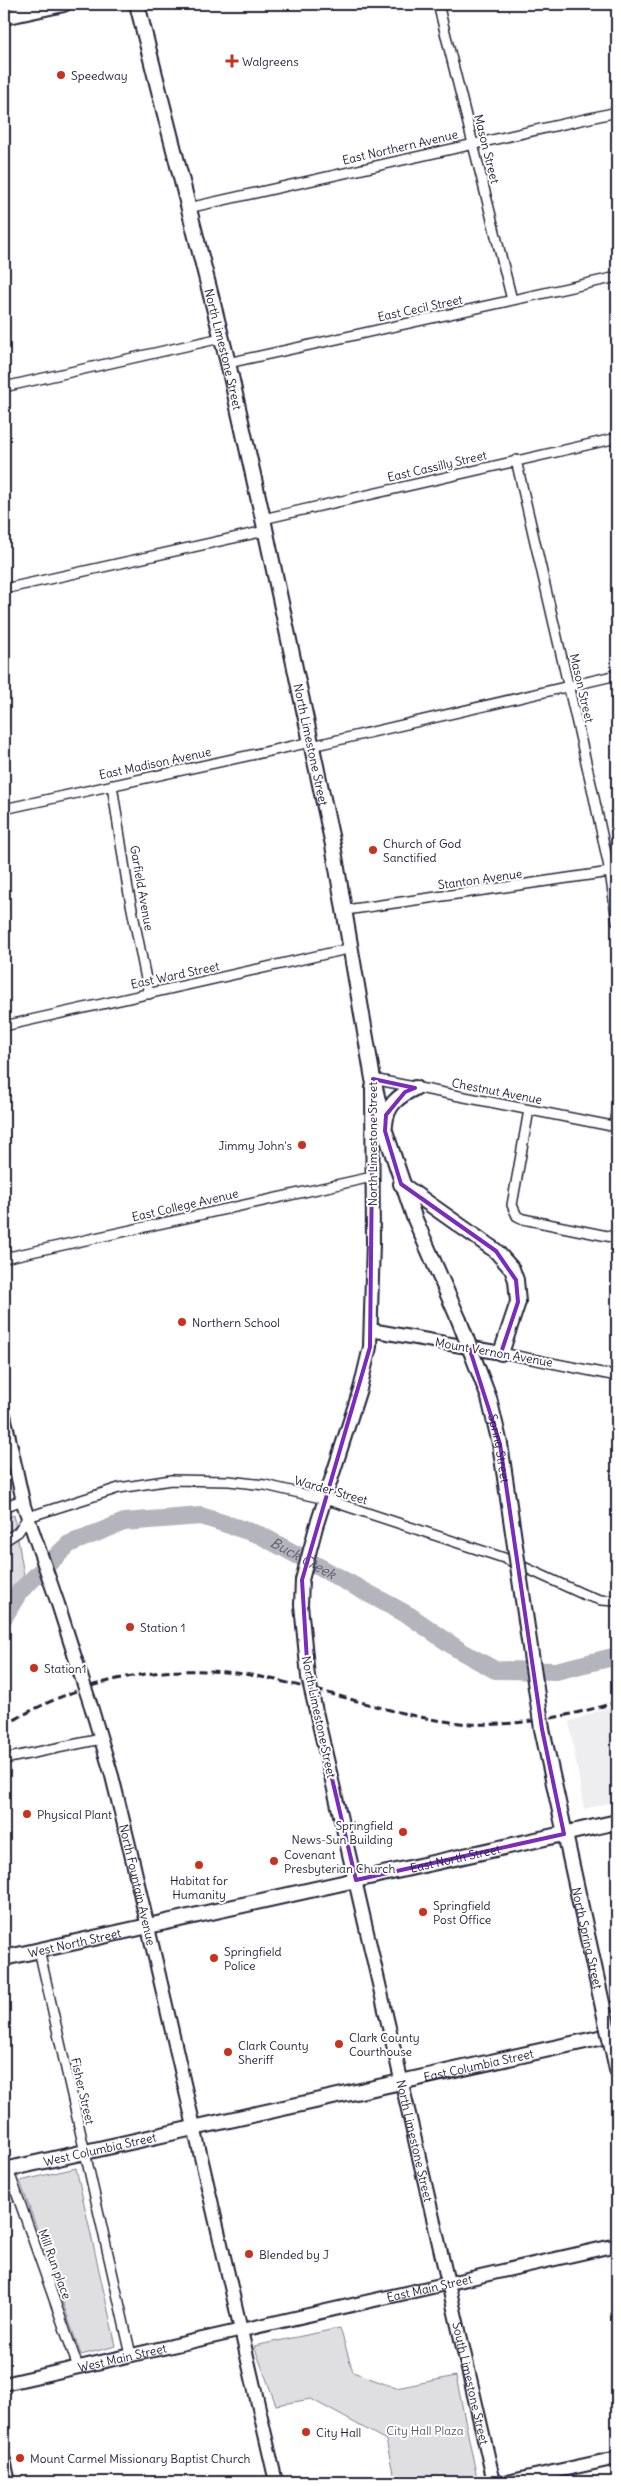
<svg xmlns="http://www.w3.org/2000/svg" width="621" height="2486" font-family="Delius,sans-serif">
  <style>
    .built { fill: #eeeef1 }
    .green { fill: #dfdfe2; stroke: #80808e }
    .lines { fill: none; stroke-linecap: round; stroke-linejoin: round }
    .river { stroke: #b4b4bc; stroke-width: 18 }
    .street-casing { stroke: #22223b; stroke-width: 12 }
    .secondary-casing { stroke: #22223b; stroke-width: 16 }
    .primary-casing { stroke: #22223b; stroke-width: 18 }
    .street { stroke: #fff; stroke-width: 9 }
    .secondary { stroke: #fff; stroke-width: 12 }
    .primary { stroke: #fff; stroke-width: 14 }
    .rail { stroke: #22223b; stroke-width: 3; stroke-dasharray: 8 4; stroke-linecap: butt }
    .secondary-bridge-casing { stroke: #22223b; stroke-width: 16; stroke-linecap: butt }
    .primary-bridge-casing { stroke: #22223b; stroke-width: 18; stroke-linecap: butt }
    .secondary-bridge { stroke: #fff; stroke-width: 12 }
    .primary-bridge { stroke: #fff; stroke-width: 14 }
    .marked { fill: none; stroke: #7b2cbf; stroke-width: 4; stroke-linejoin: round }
    .poi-dot { fill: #c8321e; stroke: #fff; stroke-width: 2 }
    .labels { text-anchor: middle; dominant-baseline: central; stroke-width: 4; stroke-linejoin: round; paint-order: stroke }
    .poi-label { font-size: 12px; fill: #22223b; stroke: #fff; text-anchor: start }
    .street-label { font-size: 12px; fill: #22223b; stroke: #fff }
    .park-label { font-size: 12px; fill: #5b5b6d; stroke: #fff }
    .water-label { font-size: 14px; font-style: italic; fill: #5c5c6f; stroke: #fff }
  </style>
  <rect width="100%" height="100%" fill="#fff"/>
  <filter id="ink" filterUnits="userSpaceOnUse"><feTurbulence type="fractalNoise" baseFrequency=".02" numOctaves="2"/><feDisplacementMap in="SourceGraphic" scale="10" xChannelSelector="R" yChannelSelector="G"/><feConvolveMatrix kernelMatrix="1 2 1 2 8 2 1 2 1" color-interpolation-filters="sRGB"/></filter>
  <g filter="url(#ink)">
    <path class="built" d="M617,1704V1801L584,1809L569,1722Z"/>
    <path class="green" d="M14,1515L24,1576L4,1600V1519Z
      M76,2168L116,2346L81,2355L20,2181Z
      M340,2328L353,2372L396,2388L456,2376L477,2478L457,2482H395L386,2440L311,2399L276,2405L254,2346Z"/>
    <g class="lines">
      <path class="river" id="s1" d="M4,1617L19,1592L69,1544L124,1522L201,1516L260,1535L410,1616L459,1650L495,1670L556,1671L617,1656"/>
      <defs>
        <path id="street" d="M438,4L512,300
          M188,208L617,112
          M228,363L617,277
          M4,387L221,338
          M516,460L592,788L610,872L617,922
          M263,519L617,438
          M4,589L265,531
          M312,746L617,675
          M112,785L128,889L149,994
          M4,809L311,742
          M346,910L617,871
          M4,1026L352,948
          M373,1079L617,1127
          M529,1110L512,1205L517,1216L523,1219L617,1238
          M614,1126L617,1108
          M4,1258L372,1177
          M501,1353L617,1376
          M4,1507L22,1500
          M4,1541L18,1532L28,1517L119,1488L171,1480L229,1481L265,1485L325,1499L504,1558L585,1595L601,1600L617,1601
          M4,1759L101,1739
          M39,1950L131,2355
          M8,2169L78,2367"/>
        <g id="secondary">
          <path d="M371,1330L501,1353"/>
          <path d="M4,1415L24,1506L58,1604L81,1676"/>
          <path d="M308,1677L301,1605L302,1580L316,1527L360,1389L370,1347L373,1242L372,1087"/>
          <path id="s2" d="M90,1703L112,1776L129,1845L276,2482"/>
          <path id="s3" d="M315,1707L494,2482"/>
          <path id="s4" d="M4,2384L617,2245"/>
          <path d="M4,2460L9,2482"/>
          <path d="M507,2482L617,2458"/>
        </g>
        <g id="primary">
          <path id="s5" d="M137,4L228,363L263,519L333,845L373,1079L385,1131L414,1217L459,1320"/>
          <path d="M4,17L64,4"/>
          <path d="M385,1125C386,1106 398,1096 415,1088"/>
          <path d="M401,1184L496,1251L512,1269L516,1280L518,1302L501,1353"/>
          <path id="s6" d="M542,1729L606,2021"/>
          <path id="s7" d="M4,1958L617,1822"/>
          <path d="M613,2051L617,2070"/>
          <path id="s8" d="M4,2170L617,2034"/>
        </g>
      </defs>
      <use href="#street" class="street-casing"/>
      <use href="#secondary" class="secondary-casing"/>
      <use href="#primary" class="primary-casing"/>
      <use href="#street" class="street"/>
      <use href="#secondary" class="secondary"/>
      <use href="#primary" class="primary"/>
      <path class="rail" d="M4,1726C76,1682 151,1664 235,1673C266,1676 298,1686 328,1693C376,1706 422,1721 472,1724C521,1726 570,1716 617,1702"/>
      <defs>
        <path id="secondary-bridge" d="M81,1676L90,1703
          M308,1677L315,1707"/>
        <g id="primary-bridge">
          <path id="s9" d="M459,1320L489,1398L500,1444L542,1729"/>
          <path d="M606,2021L613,2051"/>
        </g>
      </defs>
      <use href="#secondary-bridge" class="secondary-bridge-casing"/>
      <use href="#primary-bridge" class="primary-bridge-casing"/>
      <use href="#secondary-bridge" class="secondary-bridge"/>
      <use href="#primary-bridge" class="primary-bridge"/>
    </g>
  </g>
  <path class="marked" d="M373,1079L415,1088L405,1092L386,1115L385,1131L401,1184L496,1251L516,1280L518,1302L501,1353L469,1347L500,1444L542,1729L564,1834L356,1880L308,1677L302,1580L370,1347Z"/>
  <g class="poi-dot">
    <path d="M229.5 53.5h5v5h5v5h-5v5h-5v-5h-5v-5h5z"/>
    <circle cx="61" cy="75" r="5"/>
    <circle cx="373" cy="850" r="5"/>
    <circle cx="302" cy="1145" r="5"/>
    <circle cx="182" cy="1322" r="5"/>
    <circle cx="130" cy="1627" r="5"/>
    <circle cx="34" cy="1668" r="5"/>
    <circle cx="27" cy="1814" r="5"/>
    <circle cx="403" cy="1832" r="5"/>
    <circle cx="274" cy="1861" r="5"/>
    <circle cx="199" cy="1865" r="5"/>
    <circle cx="423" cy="1912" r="5"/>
    <circle cx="214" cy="1958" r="5"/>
    <circle cx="339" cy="2044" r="5"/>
    <circle cx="228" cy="2052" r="5"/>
    <circle cx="249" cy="2254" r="5"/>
    <circle cx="306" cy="2432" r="5"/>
    <circle cx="20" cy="2458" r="5"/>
  </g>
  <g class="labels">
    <g class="poi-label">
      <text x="242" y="61">Walgreens</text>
      <text x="71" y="75">Speedway</text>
      <text x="383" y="843">Church of God<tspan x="383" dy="14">Sanctified</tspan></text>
      <text x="292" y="1145" text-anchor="end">Jimmy John's</text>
      <text x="192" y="1322">Northern School</text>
      <text x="140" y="1627">Station 1</text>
      <text x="44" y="1668">Station1</text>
      <text x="37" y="1814">Physical Plant</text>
      <text x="393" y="1825" text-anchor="end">Springfield<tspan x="393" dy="14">News-Sun Building</tspan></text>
      <text x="284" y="1854">Covenant<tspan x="284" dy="14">Presbyterian Church</tspan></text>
      <text x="199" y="1880" text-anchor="middle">Habitat for<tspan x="199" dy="14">Humanity</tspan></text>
      <text x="433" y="1905">Springfield<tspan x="433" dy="14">Post Office</tspan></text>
      <text x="224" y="1951">Springfield<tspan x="224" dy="14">Police</tspan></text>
      <text x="349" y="2037">Clark County<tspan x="349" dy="14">Courthouse</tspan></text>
      <text x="238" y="2045">Clark County<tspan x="238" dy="14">Sheriff</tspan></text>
      <text x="259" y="2254">Blended by J</text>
      <text x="316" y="2432">City Hall</text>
      <text x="30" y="2458">Mount Carmel Missionary Baptist Church</text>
    </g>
    <g class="street-label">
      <text transform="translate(400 147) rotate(-13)">East Northern Avenue</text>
      <text transform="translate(487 149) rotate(76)">Mason Street</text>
      <text transform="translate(420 308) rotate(-12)">East Cecil Street</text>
      <text stroke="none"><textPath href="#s5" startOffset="356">North Limestone Street</textPath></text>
      <text transform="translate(437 466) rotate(-13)">East Cassilly Street</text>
      <text transform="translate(582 688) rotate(77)">Mason Street</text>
      <text stroke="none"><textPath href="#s5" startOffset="761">North Limestone Street</textPath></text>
      <text transform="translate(155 763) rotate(-12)">East Madison Avenue</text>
      <text transform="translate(480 879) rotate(-8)">Stanton Avenue</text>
      <text transform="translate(142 888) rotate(80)">Garfield Avenue</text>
      <text transform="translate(175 975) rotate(-12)">East Ward Street</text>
      <text transform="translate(497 1091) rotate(11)">Chestnut Avenue</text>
      <text transform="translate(372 1144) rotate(-90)">North Limestone Street</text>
      <text transform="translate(185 1205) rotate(-13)">East College Avenue</text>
      <text transform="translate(494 1352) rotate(10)">Mount Vernon Avenue</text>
      <text stroke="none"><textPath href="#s9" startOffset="135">Spring Street</textPath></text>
      <text transform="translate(331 1490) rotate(16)">Warder Street</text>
      <text transform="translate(319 1717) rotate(78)">North Limestone Street</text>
      <text stroke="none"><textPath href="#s7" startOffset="462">East North Street</textPath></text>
      <text stroke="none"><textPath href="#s2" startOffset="188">North Fountain Avenue</textPath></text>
      <text stroke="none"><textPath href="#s6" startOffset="214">North Spring Street</textPath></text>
      <text stroke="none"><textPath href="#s7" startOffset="72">West North Street</textPath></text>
      <text stroke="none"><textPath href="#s8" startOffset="486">East Columbia Street</textPath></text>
      <text transform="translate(83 2091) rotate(77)">Fisher Street</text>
      <text stroke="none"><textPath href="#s3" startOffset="445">North Limestone Street</textPath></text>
      <text stroke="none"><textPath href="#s8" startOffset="98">West Columbia Street</textPath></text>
      <text transform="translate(55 2264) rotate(70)">Mill Run place</text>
      <text stroke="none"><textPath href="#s4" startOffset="436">East Main Street</textPath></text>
      <text stroke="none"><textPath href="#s4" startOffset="121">West Main Street</textPath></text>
      <text stroke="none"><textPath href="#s3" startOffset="694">South Limestone Street</textPath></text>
    </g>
    <g class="park-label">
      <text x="425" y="2430">City Hall Plaza</text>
    </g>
    <g class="water-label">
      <text stroke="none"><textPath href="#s1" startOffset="346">Buck Creek</textPath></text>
    </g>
  </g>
  <rect width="621" height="2486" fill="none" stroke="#fff" stroke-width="20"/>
  <rect x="10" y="10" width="601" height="2466" fill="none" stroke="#22223b" stroke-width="2" filter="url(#ink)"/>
</svg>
